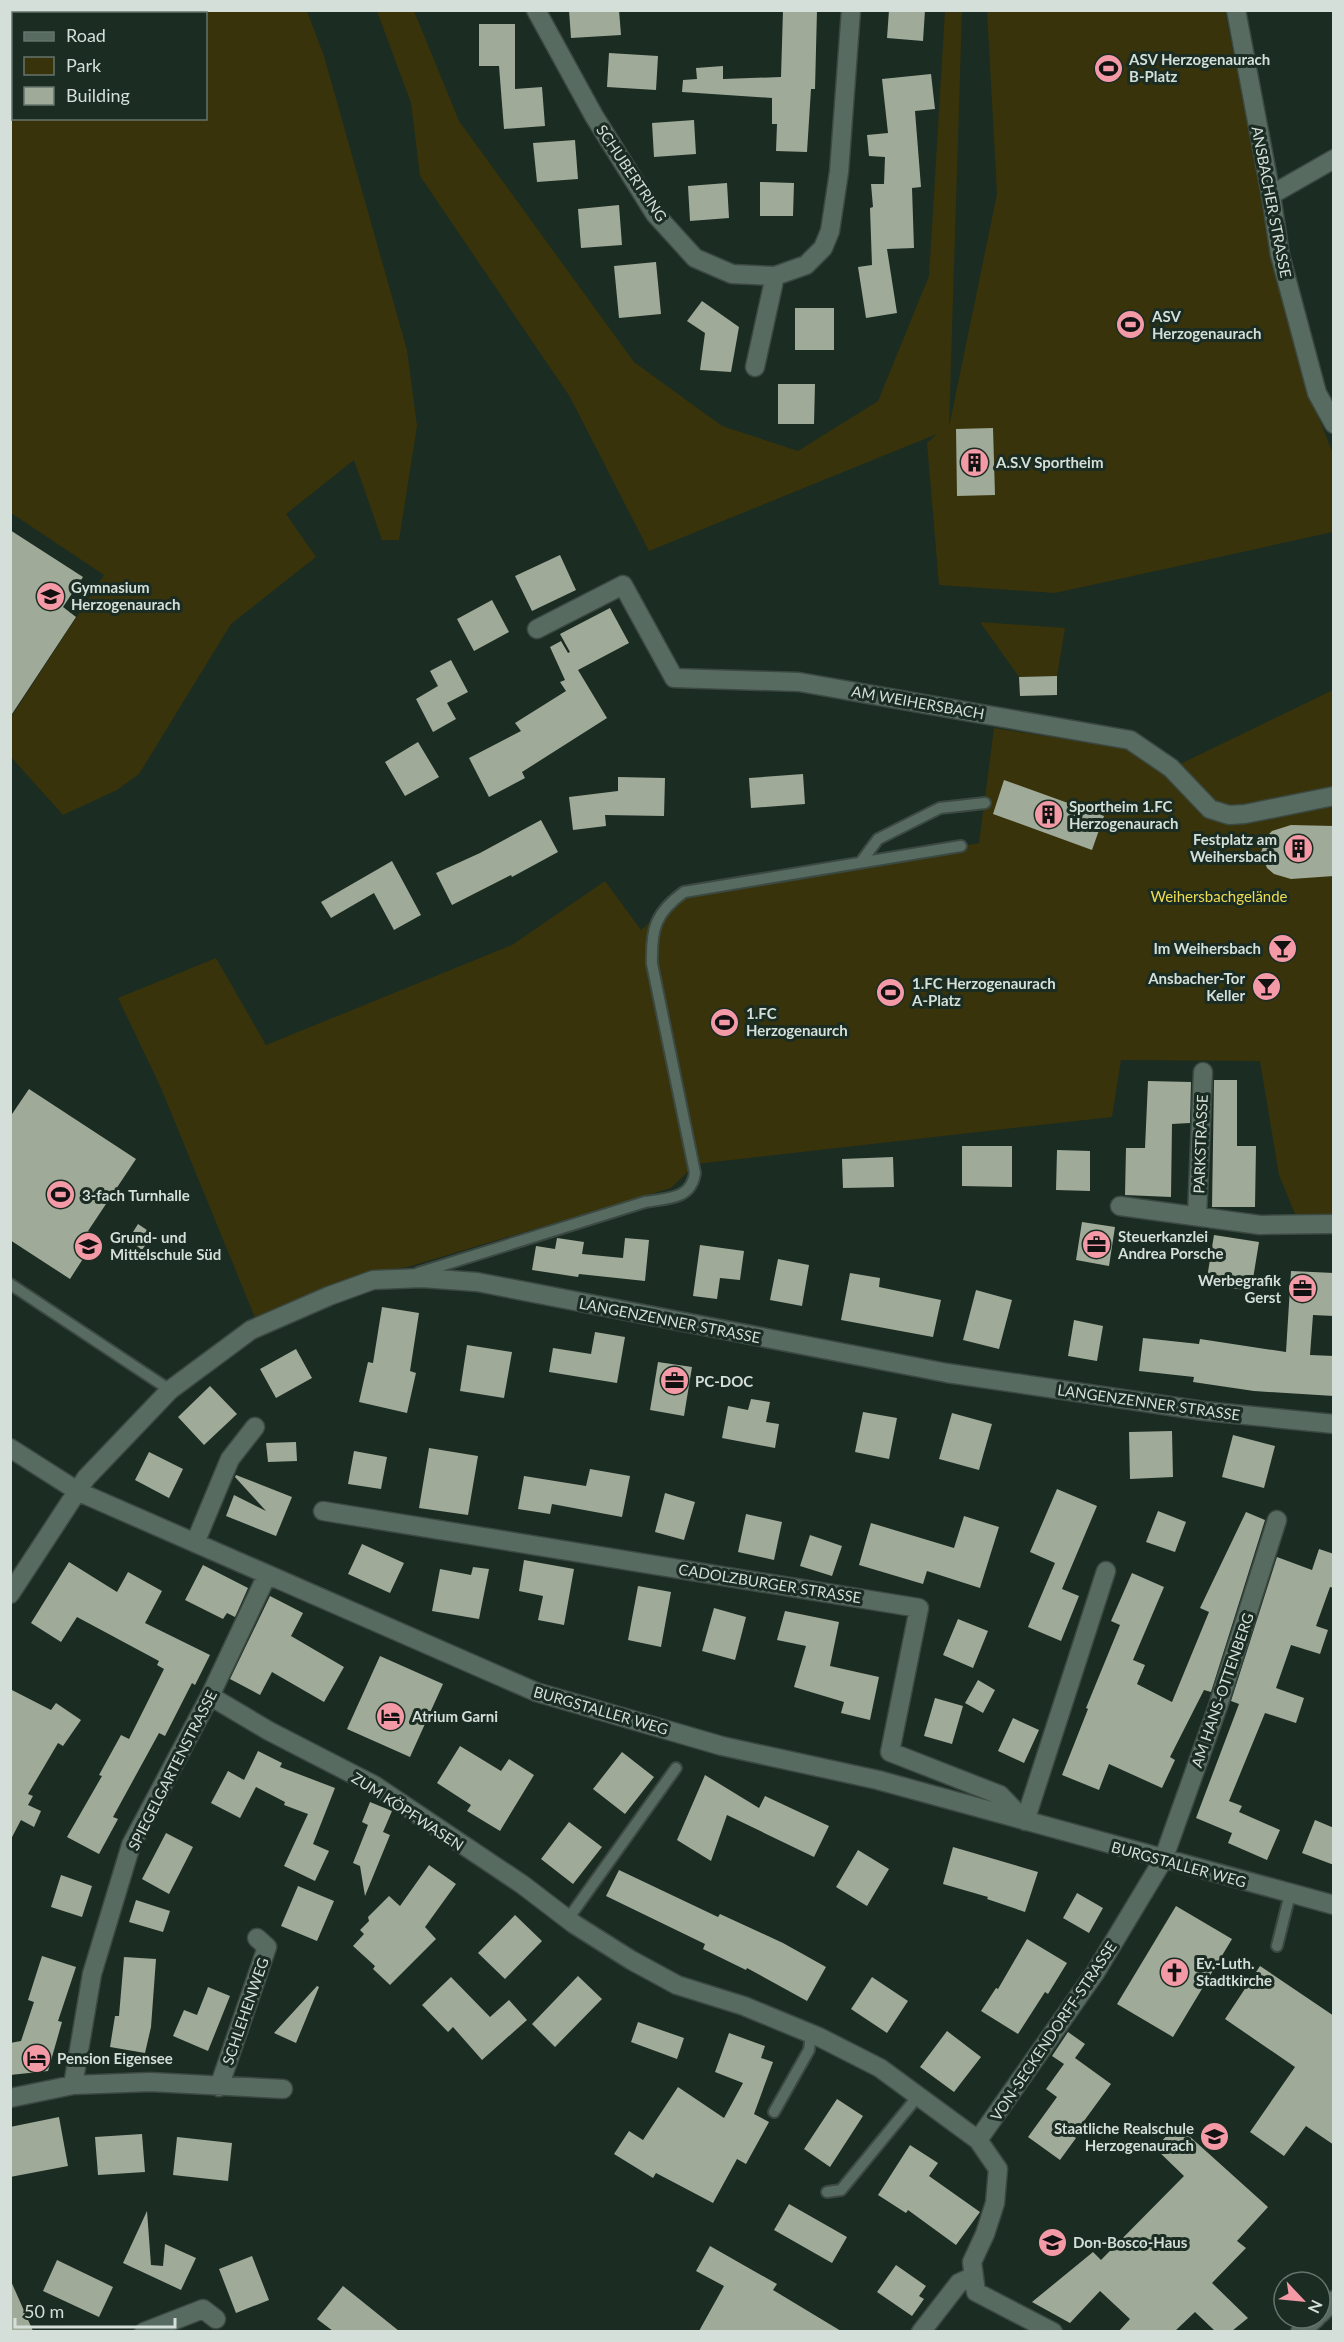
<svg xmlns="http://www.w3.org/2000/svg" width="1344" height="2342" font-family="Lato,sans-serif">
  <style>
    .green { fill: #38330a; fill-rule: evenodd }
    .building { fill: #a0aa99 }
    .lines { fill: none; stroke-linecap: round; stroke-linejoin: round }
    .service-casing { stroke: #3b4942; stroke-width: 14 }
    .minor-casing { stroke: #3b4942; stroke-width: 21 }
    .tertiary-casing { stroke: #3b4942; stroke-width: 21 }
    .service { stroke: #586b61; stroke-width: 10 }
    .minor { stroke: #586b61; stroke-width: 18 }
    .tertiary { stroke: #586b61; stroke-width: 18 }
    .labels { text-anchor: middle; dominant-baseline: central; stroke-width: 6; stroke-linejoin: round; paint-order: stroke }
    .poi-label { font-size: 15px; font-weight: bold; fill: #d5dfd9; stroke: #1b2c23; text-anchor: start }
    .street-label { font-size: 15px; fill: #d5dfd9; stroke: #1b2c23 }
    .park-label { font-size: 15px; fill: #efdc51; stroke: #1b2c23 }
  </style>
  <rect width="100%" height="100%" fill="#1b2c23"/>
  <path class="green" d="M11,10L307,11L324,56L407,350L417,426L399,540H382L354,460L286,514L316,557L231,624L139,774L117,790L63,815L11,757V717L104,575L11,513ZM14,14H206V118H14Z
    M377,11H414L459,121L634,362L722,426L798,451L878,401L929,276L945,11H962L949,427L997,194L987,11H1225L1273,255L1310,395L1333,454V532L1055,593L939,585L927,443L937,434L649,551L570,397L420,176L411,103Z
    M980,622L1065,628L1057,676L1019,677Z
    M1333,690V1224H1299L1279,1175L1260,1061L1121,1060L1112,1117L696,1164L671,1188L408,1267L368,1273L326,1287L256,1320L161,1088L118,998L216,958L266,1045L512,945L605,881L641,930L677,898L979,843L994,728L1128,749L1172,768Z"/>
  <path class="building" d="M569,10H619L621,35L571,38Z
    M783,10H817L815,89H811L807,152L776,151L777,124H772V98L682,92L683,80L697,79L696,68L723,66V79L781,77Z
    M889,10H925L923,41L887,38Z
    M479,24H515V89L542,87L545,126L504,129L499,66H479Z
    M609,53L658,56L656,90L607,87Z
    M931,74L935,109L915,111L921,187L912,188L914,248L887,249L897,313L866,318L858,267L872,265L870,208L873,207L871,184H884L885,157L869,156L867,135L888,133L882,79Z
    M694,120L696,154L654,157L652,123Z
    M575,140L578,179L537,182L533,143Z
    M760,182L794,183L793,216H760Z
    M727,183L729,218L690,221L688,186Z
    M619,205L622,245L581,248L578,209Z
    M656,262L661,314L619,318L614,266Z
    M702,301L739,327L731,372L700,370L705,333L687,321Z
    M795,308H834V350H795Z
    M778,384H815L814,424H778Z
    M993,428L995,495L957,496L956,429Z
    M10,530L83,577L63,607L76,617L10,717Z
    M560,555L576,590L532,611L515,576Z
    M492,600L509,632L474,651L457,619Z
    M610,608L629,643L578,670L607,718L522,772L525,778L489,797L469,758L521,731L515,723L566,691L560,682L565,680L550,647L561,641L568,653L570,652L560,634Z
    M451,660L468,692L447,703L456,719L433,732L416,699L438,686L430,671Z
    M1057,676V695L1020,696L1019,677Z
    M418,742L439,777L405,796L385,762Z
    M803,774L805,804L751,808L749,778Z
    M618,777L665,778L664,816L605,815L606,826L573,830L569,797L618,791Z
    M1004,780L1104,816L1092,850L993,814Z
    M541,820L558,852L512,877L511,875L452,905L436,873L480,853Z
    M1291,825L1334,826V876L1291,879L1274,874L1267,868L1261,853L1266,837L1272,831Z
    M392,861L421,915L394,930L374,893L331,918L321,902Z
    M1214,1080H1237V1146H1256L1255,1207H1212Z
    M1148,1081L1191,1082L1190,1123L1172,1124L1171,1197L1125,1195L1126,1148H1145Z
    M29,1089L136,1159L88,1231L97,1237L70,1279L10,1240V1117Z
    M962,1146H1012V1187L962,1186Z
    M1057,1150L1090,1151V1191L1056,1190Z
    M893,1157L894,1187L843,1188L842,1159Z
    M1082,1222L1115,1227L1109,1266L1076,1260Z
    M138,1224L153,1234L142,1250L128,1240Z
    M1214,1235L1259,1242L1251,1291L1206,1284Z
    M557,1238L584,1242L582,1254L623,1258L625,1238L649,1240L645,1281L579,1274L578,1277L532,1270L536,1246L555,1249Z
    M700,1245L744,1251L740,1280L720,1278L717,1299L693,1296Z
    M778,1259L809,1265L802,1306L770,1300Z
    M1291,1271L1334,1273V1316L1313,1315L1310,1355L1334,1356V1396L1254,1391L1193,1382L1194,1377L1139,1371L1143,1338L1199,1344L1200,1339L1286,1352Z
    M850,1273L880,1278L879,1287L941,1300L933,1337L841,1320Z
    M976,1290L1012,1300L999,1349L963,1340Z
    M382,1307L419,1313L410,1371L416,1373L407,1413L359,1402L368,1362L373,1363Z
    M1074,1320L1103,1326L1097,1361L1068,1356Z
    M595,1332L625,1337L617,1383L549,1372L553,1348L591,1354Z
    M467,1345L512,1352L504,1398L460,1391Z
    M296,1349L312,1378L276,1398L260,1369Z
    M658,1362L692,1367L684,1416L650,1410Z
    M210,1386L237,1414L204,1445L178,1417Z
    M751,1399L770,1402L766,1422L779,1424L775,1448L722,1438L728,1406L748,1410Z
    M863,1412L897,1418L889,1459L855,1452Z
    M952,1413L992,1424L979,1470L939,1459Z
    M1172,1431L1173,1477L1130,1479L1129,1432Z
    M1233,1435L1275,1446L1264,1488L1222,1477Z
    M296,1442L297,1461L268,1462L266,1443Z
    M429,1448L478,1456L468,1515L419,1508Z
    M354,1451L387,1457L381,1489L348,1484Z
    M149,1452L183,1469L169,1498L135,1480Z
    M590,1469L630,1476L622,1517L552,1504L550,1514L518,1509L524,1476L586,1486Z
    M236,1475L292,1497L276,1536L226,1516L234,1495L266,1511L235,1477Z
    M1057,1489L1097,1506L1062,1589L1079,1596L1061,1641L1028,1627L1055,1563L1030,1552Z
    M665,1493L695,1502L684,1540L655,1532Z
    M1158,1511L1186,1522L1175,1552L1146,1542Z
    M1246,1512L1265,1520L1211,1692L1204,1690L1170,1757L1175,1760L1162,1788L1109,1764L1099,1790L1062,1775L1088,1709L1086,1708L1120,1625L1111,1621L1132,1573L1164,1587L1133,1660L1145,1665L1137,1684L1172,1702L1209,1612L1200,1608Z
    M746,1514L782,1522L774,1560L738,1552Z
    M964,1516L999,1527L980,1588L927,1571L923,1584L859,1565L871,1523L954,1548Z
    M810,1535L842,1546L832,1576L800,1566Z
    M362,1544L404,1563L390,1593L348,1574Z
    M1319,1549L1334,1554V1588L1330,1587L1316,1626L1328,1630L1320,1654L1291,1645L1276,1688L1304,1698L1296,1723L1265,1713L1229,1801L1242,1806L1239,1812L1280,1830L1267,1860L1228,1843L1232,1833L1196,1818L1239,1704L1231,1701L1277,1557L1312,1570Z
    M524,1560L574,1569L564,1625L538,1620L543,1596L519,1591Z
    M69,1562L117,1592L128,1572L162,1591L145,1623L210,1655L195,1685L192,1683L165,1736L159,1733L113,1817L118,1819L99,1854L67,1837L102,1776L99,1775L121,1735L129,1739L164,1669L157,1665L159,1661L77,1617L61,1642L31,1623Z
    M203,1565L248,1588L235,1617L227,1613L223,1619L185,1600Z
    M473,1567L489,1569L479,1619L432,1611L440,1569L471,1575Z
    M638,1586L671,1592L661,1647L628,1640Z
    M270,1596L303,1613L291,1636L344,1667L324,1702L272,1672L260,1695L230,1679Z
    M714,1608L746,1617L735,1660L702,1651Z
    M785,1611L839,1622L830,1666L879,1677L870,1720L841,1713L844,1702L794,1687L806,1646L777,1640Z
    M958,1619L988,1631L973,1668L943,1655Z
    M380,1656L443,1684L410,1757L347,1729Z
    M978,1680L995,1690L983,1713L965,1703Z
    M10,1689L51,1710L56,1703L81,1720L63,1746L58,1743L28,1794L33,1796L28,1805L41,1811L34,1827L21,1820L10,1841Z
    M935,1698L963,1706L952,1744L924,1736Z
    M1013,1718L1039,1730L1024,1763L998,1751Z
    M460,1746L501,1771L509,1759L534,1775L500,1831L467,1811L471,1805L437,1783Z
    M258,1751L282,1763L280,1767L335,1788L313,1844L329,1851L315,1881L284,1866L308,1814L284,1805L285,1802L256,1787L240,1818L211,1803L228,1771L244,1780Z
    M622,1752L654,1777L625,1814L593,1789Z
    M705,1775L759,1808L765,1796L829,1826L814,1857L727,1815L711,1861L677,1840Z
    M370,1802L392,1811L383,1832L390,1835L365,1896L360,1866L353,1863L368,1825L362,1822Z
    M1315,1820L1334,1828V1865L1302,1853Z
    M569,1822L602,1847L573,1884L541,1859Z
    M166,1833L193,1847L169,1894L142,1879Z
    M953,1847L1038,1872L1025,1912L987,1899L988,1897L943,1884Z
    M858,1850L889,1869L867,1906L836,1887Z
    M429,1865L456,1884L425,1927L436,1939L390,1985L373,1969L375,1966L353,1946L364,1934L360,1930L369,1921L368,1917L389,1896L400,1906Z
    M619,1870L718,1917L720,1914L783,1943L826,1967L807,2001L747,1968L746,1970L703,1949L705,1944L606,1896Z
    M61,1875L92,1886L82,1917L51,1907Z
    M298,1886L334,1901L317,1941L281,1926Z
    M1077,1893L1103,1908L1089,1933L1063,1918Z
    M136,1900L170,1911L163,1932L129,1922Z
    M1176,1906L1232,1939L1173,2037L1117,2004Z
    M515,1915L542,1941L505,1979L478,1953Z
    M1027,1939L1067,1963L1048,1994L1045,1992L1018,2034L981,2011L996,1988L998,1989Z
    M42,1956L76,1967L58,2021L62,2022L48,2071L10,2075V2043L21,2041L34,2002L28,2000Z
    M124,1957L156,1959L151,2027L145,2053L110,2047L115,2016H119Z
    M1260,1966L1334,2016V2145L1306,2126L1284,2156L1250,2132L1295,2067L1225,2019Z
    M578,1976L602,1999L555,2047L532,2024Z
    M451,1977L490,2017L509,2000L527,2020L482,2060L453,2027L448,2032L422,2005Z
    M872,1977L908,2001L887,2033L851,2009Z
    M317,1986L319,1987L296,2043L274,2033Z
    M208,1987L230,1996L208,2051L173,2036L184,2010L197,2015Z
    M638,2022L684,2038L677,2059L631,2042Z
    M947,2031L981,2057L954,2092L920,2067Z
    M1068,2032L1085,2044L1075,2058L1111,2084L1073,2136L1076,2138L1060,2160L1028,2137L1057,2097L1046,2089L1064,2064L1052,2056Z
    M729,2033L765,2046L761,2058L773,2062L754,2114L769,2122L746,2164L737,2159L713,2203L656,2173L653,2178L614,2154L629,2131L643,2140L678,2087L724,2118L743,2083L715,2072Z
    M837,2099L863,2116L830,2167L804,2149Z
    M59,2117L68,2166L10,2177V2127Z
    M1177,2125L1268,2207L1237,2241L1246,2248L1212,2283L1248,2318L1232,2331H1215L1195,2312L1175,2331H1119L1130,2319L1100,2291L1070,2323L1032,2302L1093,2252L1101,2260L1184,2176L1155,2148Z
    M142,2134L145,2172L98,2175L95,2137Z
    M177,2137L232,2143L228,2181L173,2175Z
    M910,2145L938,2163L929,2176L980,2212L956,2245L908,2210L906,2213L878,2195Z
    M789,2204L847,2237L832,2263L774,2230Z
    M147,2211L151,2265L163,2266L165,2244L196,2258L181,2290L123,2263Z
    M710,2246L777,2284L773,2290L841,2331H699L724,2286L696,2271Z
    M252,2256L269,2300L236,2313L219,2269Z
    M57,2260L113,2287L99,2317L43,2291Z
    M896,2265L926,2286L919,2296L924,2299L912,2316L877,2292Z
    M10,2279L33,2331H10Z
    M343,2286L399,2331H333L317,2319Z"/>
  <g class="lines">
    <defs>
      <path id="service" d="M861,862L878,839L940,808L985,803
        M418,1273L645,1202C667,1198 691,1200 695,1173L652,964C651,929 655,913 684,892L961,846
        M10,1284L170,1390
        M568,1919L676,1768
        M1277,1946L1290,1894
        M774,2112L809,2050L811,2034
        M827,2192L841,2190L919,2095"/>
      <path id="minor" d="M536,10L594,116L655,214L695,258L732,274L775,276L806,265L823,248L830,231L839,172L851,10
        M1271,195L1334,159
        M755,367L775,276
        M537,629L623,585L674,678L799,682L1130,740L1171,768L1210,809L1229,815L1245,814L1334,796
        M1120,1206L1260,1225L1334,1224
        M1197,1216L1203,1072
        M10,1448L79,1492L536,1692L722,1746L878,1780L1334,1905
        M323,1511L919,1608L890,1752L1000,1795L1025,1821L1106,1571
        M195,1543L230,1459L255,1427
        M10,1594L86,1478L170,1390L251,1330L329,1296L373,1280L422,1278L477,1282L947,1373L1204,1411L1334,1424
        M210,1696L269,1731L374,1785L523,1885L574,1924L631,1960L677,1985L744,2006L819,2037L880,2068L978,2140L998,2169L995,2203L985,2234L972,2262L976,2292L1053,2332
        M73,2085L150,2082L283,2089
        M219,2087L267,1947L257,1938
        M10,2098L73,2085L92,1974L131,1845L210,1696L267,1575
        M978,2140L1095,1973L1163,1860L1218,1706L1277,1520
        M144,2332L203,2309L216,2319
        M921,2332L959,2283L972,2277"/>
      <path id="tertiary" d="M1236,10L1271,195L1280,255L1317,393L1334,424
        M1320,2314L1334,2300
        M1300,2332L1316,2318"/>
    </defs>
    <use href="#service" class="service-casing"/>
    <use href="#minor" class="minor-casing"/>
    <use href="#tertiary" class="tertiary-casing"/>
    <use href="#service" class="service"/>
    <use href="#minor" class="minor"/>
    <use href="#tertiary" class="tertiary"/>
  </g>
  <defs>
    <symbol id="stadium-disc" viewBox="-11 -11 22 22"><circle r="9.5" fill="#f49aa6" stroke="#1b2c23"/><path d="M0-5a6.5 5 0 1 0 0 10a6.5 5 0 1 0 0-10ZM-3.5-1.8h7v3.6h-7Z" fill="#111"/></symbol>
    <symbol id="building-disc" viewBox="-11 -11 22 22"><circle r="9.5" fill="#f49aa6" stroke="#1b2c23"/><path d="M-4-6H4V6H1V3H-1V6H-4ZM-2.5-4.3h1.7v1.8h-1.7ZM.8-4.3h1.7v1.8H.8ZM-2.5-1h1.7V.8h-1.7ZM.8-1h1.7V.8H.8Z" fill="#111"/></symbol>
    <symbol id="school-disc" viewBox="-11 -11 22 22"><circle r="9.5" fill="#f49aa6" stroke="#1b2c23"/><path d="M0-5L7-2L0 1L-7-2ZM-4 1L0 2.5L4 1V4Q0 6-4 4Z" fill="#111"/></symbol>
    <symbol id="bar-disc" viewBox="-11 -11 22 22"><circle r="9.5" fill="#f49aa6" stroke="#1b2c23"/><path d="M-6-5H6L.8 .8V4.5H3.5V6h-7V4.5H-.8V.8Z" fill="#111"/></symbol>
    <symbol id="office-disc" viewBox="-11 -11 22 22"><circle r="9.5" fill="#f49aa6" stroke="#1b2c23"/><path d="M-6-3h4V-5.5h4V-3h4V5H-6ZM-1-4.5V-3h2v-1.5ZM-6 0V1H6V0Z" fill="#111"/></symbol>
    <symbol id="hotel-disc" viewBox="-11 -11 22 22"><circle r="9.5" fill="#f49aa6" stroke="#1b2c23"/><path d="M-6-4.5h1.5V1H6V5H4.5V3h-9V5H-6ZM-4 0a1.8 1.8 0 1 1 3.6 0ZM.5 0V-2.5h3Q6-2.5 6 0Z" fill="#111"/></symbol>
    <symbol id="church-disc" viewBox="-11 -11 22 22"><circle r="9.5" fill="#f49aa6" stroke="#1b2c23"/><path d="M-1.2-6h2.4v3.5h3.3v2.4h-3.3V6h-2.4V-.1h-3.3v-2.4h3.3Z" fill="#111"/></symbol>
  </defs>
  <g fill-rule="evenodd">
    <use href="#stadium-disc" x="1092" y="52" width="33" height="33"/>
    <use href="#stadium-disc" x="1114" y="308" width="33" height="33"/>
    <use href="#building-disc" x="958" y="446" width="33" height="33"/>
    <use href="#school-disc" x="34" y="580" width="33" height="33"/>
    <use href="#building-disc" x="1032" y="798" width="33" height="33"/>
    <use href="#building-disc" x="1282" y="832" width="33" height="33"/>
    <use href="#bar-disc" x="1266" y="932" width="33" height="33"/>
    <use href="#bar-disc" x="1250" y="970" width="33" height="33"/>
    <use href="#stadium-disc" x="874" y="976" width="33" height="33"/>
    <use href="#stadium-disc" x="708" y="1006" width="33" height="33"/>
    <use href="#stadium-disc" x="44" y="1178" width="33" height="33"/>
    <use href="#office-disc" x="1080" y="1228" width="33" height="33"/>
    <use href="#school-disc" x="72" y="1230" width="33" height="33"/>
    <use href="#office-disc" x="1286" y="1272" width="33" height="33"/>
    <use href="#office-disc" x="658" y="1364" width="33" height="33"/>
    <use href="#hotel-disc" x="374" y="1700" width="33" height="33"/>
    <use href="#church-disc" x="1158" y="1956" width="33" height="33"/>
    <use href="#hotel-disc" x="20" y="2042" width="33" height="33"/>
    <use href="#school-disc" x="1198" y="2120" width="33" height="33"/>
    <use href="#school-disc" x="1036" y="2226" width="33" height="33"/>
  </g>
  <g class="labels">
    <g class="poi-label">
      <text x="1129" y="59">ASV Herzogenaurach<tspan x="1129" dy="17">B-Platz</tspan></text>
      <text x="1152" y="316">ASV<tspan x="1152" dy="17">Herzogenaurach</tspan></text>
      <text x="996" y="462">A.S.V Sportheim</text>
      <text x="71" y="587">Gymnasium<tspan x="71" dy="17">Herzogenaurach</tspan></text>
      <text x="1069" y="806">Sportheim 1.FC<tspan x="1069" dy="17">Herzogenaurach</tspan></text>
      <text x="1277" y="839" text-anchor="end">Festplatz am<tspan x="1277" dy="17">Weihersbach</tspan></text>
      <text x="1261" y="948" text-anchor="end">Im Weihersbach</text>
      <text x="1245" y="978" text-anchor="end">Ansbacher-Tor<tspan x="1245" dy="17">Keller</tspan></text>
      <text x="912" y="983">1.FC Herzogenaurach<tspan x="912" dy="17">A-Platz</tspan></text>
      <text x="746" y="1013">1.FC<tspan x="746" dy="17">Herzogenaurch</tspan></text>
      <text x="82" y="1195">3-fach Turnhalle</text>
      <text x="1118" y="1236">Steuerkanzlei<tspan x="1118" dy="17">Andrea Porsche</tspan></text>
      <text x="110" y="1237">Grund- und<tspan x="110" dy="17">Mittelschule Süd</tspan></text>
      <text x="1281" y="1280" text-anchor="end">Werbegrafik<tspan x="1281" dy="17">Gerst</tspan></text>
      <text x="695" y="1381">PC-DOC</text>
      <text x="412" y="1716">Atrium Garni</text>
      <text x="1196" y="1963">Ev.-Luth.<tspan x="1196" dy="17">Stadtkirche</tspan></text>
      <text x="57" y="2058">Pension Eigensee</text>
      <text x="1194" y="2128" text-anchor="end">Staatliche Realschule<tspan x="1194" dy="17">Herzogenaurach</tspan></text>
      <text x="1073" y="2242">Don-Bosco-Haus</text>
    </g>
    <g class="street-label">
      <text transform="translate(632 173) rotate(56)">SCHUBERTRING</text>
      <text transform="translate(1272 202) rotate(79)">ANSBACHER STRASSE</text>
      <text transform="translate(918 702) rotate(10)">AM WEIHERSBACH</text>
      <text transform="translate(1200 1144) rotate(-88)">PARKSTRASSE</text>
      <text transform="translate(670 1320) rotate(11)">LANGENZENNER STRASSE</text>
      <text transform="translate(1149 1402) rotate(8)">LANGENZENNER STRASSE</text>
      <text transform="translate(770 1583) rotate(9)">CADOLZBURGER STRASSE</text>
      <text transform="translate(1222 1690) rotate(-71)">AM HANS-OTTENBERG</text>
      <text transform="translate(601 1710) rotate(16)">BURGSTALLER WEG</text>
      <text transform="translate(172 1770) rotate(-63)">SPIEGELGARTENSTRASSE</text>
      <text transform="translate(408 1811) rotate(33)">ZUM KÖPFWASEN</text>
      <text transform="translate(1179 1864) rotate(15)">BURGSTALLER WEG</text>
      <text transform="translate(245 2011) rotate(-71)">SCHLEHENWEG</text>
      <text transform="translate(1053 2031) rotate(-56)">VON-SECKENDORFF-STRASSE</text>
    </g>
    <g class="park-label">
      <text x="1219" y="896">Weihersbachgelände</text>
    </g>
  </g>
  <rect width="1344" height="2342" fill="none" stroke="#d5dfd9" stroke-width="24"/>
  <rect x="12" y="12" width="195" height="108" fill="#1b2c23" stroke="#65746c" stroke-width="1.5"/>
  <rect x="24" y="32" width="30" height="9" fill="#586b61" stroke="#65746c" stroke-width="1.5"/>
  <text x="66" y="42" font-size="18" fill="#d5dfd9">Road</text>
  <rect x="24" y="57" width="30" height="18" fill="#38330a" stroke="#65746c" stroke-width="1.5"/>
  <text x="66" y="72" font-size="18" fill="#d5dfd9">Park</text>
  <rect x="24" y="87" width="30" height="18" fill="#a0aa99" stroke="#65746c" stroke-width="1.5"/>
  <text x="66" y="102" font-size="18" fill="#d5dfd9">Building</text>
  <g transform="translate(1302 2300) rotate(116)"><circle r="28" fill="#1b2c23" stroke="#65746c" stroke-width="1.5"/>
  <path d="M0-4.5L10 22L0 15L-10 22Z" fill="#f49aa6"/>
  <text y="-9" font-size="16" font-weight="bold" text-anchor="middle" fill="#d5dfd9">N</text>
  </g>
  <path d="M15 2318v9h160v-9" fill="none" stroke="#d5dfd9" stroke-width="3"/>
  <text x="24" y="2318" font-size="18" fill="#d5dfd9" stroke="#1b2c23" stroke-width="4.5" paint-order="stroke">50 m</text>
</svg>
